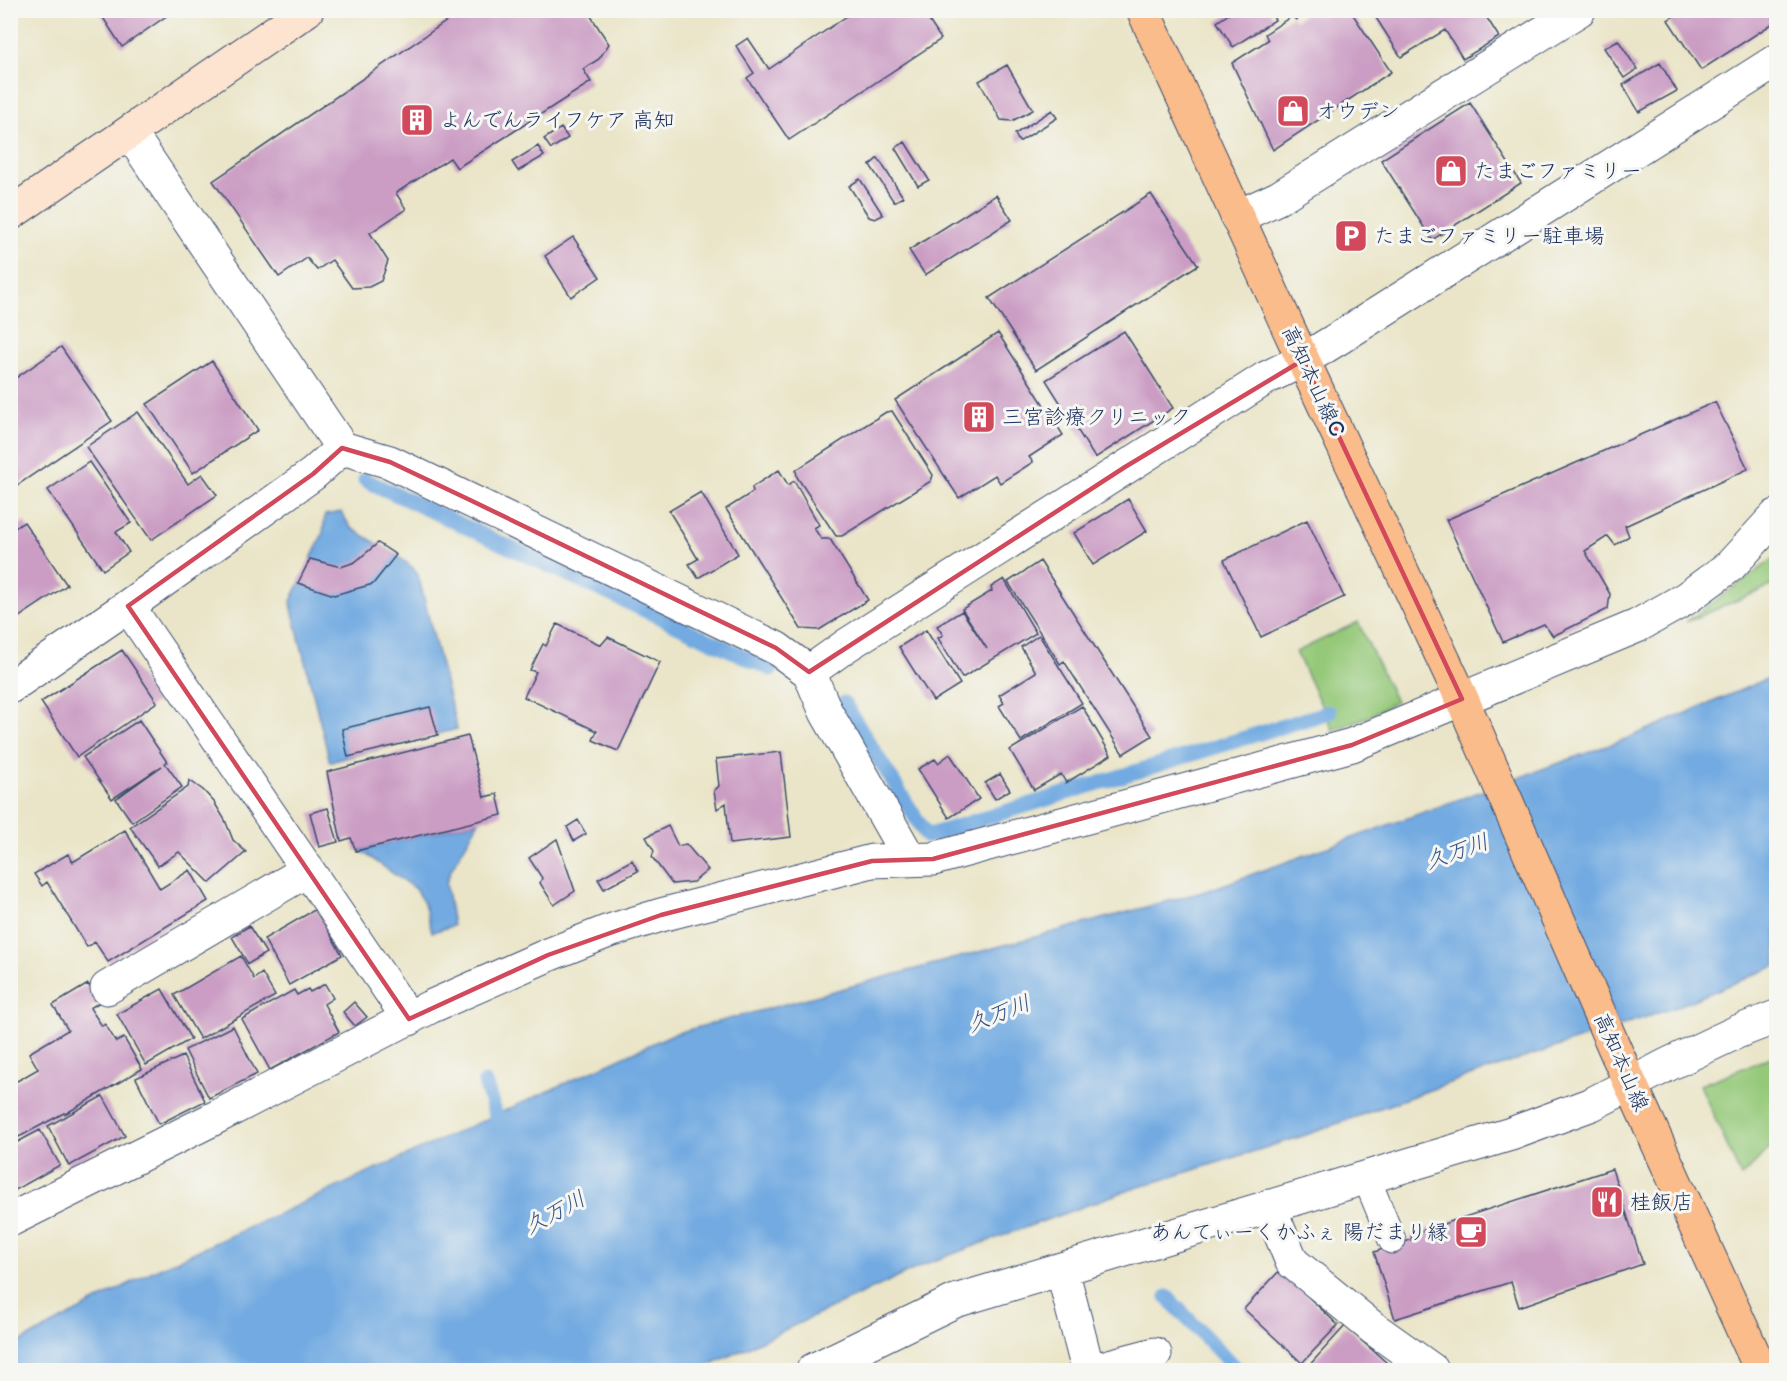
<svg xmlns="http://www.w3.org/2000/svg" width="1787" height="1381" font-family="'Balsamiq Sans','Klee One',sans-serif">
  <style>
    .green { fill: #95c979; stroke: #587c6c; stroke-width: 1.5 }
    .water { fill: #72aae1; stroke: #466ca0; stroke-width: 1.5 }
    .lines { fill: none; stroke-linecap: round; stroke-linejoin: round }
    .stream { stroke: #72aae1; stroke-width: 15 }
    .building { fill: #cb9dc4 }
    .lane-casing { stroke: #3a4a6e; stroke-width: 29 }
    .street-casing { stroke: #3a4a6e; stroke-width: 35 }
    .secondary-casing { stroke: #3a4a6e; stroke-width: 35 }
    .primary-casing { stroke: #3a4a6e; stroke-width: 35 }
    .lane { stroke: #fff; stroke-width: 27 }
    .street { stroke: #fff; stroke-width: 33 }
    .secondary { stroke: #fde4d0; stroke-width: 33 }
    .primary { stroke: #f9bc8a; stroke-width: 33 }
    .marked { fill: none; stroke: #d1495b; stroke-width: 4.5; stroke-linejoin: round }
    .labels { text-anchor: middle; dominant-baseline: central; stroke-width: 6; stroke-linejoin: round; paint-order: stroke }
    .poi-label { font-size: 21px; fill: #1b2f5e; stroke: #f6f6f2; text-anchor: start }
    .street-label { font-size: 21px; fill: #1b2f5e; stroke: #f6f6f2 }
    .water-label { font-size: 22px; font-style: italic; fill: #355485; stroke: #f6f6f2 }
  </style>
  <rect width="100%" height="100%" fill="#f6f6f2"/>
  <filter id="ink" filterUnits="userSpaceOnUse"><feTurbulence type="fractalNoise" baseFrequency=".0167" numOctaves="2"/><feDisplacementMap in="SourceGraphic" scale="12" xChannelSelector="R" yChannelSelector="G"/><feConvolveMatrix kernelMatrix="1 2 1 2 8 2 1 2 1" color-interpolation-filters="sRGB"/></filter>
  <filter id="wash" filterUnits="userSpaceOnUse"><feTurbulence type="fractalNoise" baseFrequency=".008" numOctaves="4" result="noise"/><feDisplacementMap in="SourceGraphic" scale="24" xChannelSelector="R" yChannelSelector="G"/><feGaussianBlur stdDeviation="1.35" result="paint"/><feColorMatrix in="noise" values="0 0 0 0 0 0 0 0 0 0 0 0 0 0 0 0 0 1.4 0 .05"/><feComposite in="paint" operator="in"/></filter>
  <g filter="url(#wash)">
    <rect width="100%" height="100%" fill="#eae5c8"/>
    <path class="green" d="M1776,557V584L1686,622Z
      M1358,622L1396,702L1367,717L1333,730L1296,652Z
      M1776,1055V1141L1741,1177L1700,1085Z"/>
    <path class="water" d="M341,512L351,528L396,555L412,567L418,575L457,729L330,762L292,609L291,601L323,533L325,515Z
      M1776,675V966L1676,1007L1452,1082L1303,1136L1123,1192L928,1263L699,1370H11V1347L153,1271L673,1034L1206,891L1628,738Z
      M479,821L451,870L446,883L453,926L432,932L424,903L415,889L360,850Z"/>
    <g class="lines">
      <path class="stream" d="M365,480L771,669
        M844,703L927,836L1329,712
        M485,1083L502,1134
        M1167,1297L1237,1370"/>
    </g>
    <g id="blocks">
      <path class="building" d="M98,10H175L122,47Z
        M463,10H587L609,44L599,59L583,69L591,82L457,168L450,158L396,193L406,209L370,233L388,261L381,281L369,287L352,288L332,260L317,270L307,258L279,277L213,181Z
        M856,10H922L941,39L789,140L747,78L754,73L736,46L748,38L769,69Z
        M1235,10H1269L1275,20L1233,47L1217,22Z
        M1311,10H1350L1391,72L1273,150L1232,63L1268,40L1265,34L1292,16L1296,20Z
        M1371,10H1482L1499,37L1463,59L1445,30L1401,57Z
        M1683,10H1768L1775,22L1701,70L1668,20Z
        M1618,40L1637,69L1624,78L1604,48Z
        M1660,63L1677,91L1639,112L1623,85Z
        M1007,65L1033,110L1012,121L1001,120L979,81Z
        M1470,103L1521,183L1432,240L1381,160Z
        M1052,110L1057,118L1019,142L1015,134Z
        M561,128L568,138L551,149L544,139Z
        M905,142L929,180L918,186L895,148Z
        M538,146L544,156L518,171L512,162Z
        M878,158L903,197L894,202L870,165Z
        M860,179L883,215L875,219L869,217L849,186Z
        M1151,194L1198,265L1036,370L989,298Z
        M996,195L1012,220L925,275L909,250Z
        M573,237L600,277L571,297L545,256Z
        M1124,331L1173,408L1095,458L1046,380Z
        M998,333L1063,435L1029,457L1033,462L1000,483L995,475L959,498L895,400Z
        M61,347L112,421L10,490V382Z
        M212,361L258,430L193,473L147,404Z
        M1715,402L1748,469L1625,526L1629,536L1615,545L1608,536L1585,551L1610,594L1608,609L1553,636L1544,624L1503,642L1446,520Z
        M892,411L933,475L931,481L842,536H836L797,477L796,470L886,412Z
        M138,412L188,484L202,474L217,495L151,540L86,447Z
        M89,462L131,523L116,532L129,552L103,570L48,490Z
        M779,470L788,485L794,481L819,525L814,528L821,539H830L868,600L819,630L801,629L726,509L753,492L752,487Z
        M701,492L738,554L698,578L689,564L698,559L669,511Z
        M1128,499L1147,531L1093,565L1074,533Z
        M1307,520L1344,597L1261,637L1224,560Z
        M24,522L67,585L10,623V531Z
        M378,543L396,555L373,584L334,595L298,583L310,559L341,567L355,562Z
        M1040,561L1152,736L1123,754L1064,661L1060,664L1008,582Z
        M1004,579L1036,633L962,678L938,638L943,635L937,626L962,611L987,649L962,609L992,591L991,587Z
        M557,624L601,645L608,637L660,662L618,751L593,740L597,731L524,697L536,672L530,670L543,644L546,646Z
        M926,630L960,684L933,701L899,647Z
        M1039,635L1082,703L1021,741L999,706L1004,703L999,695L1036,672L1021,647Z
        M122,650L157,702L77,757L41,702Z
        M1082,706L1111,755L1066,783L1061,774L1034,790L1010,750Z
        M430,707L438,735L348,757L342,729Z
        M139,720L167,762L165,763L182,787L132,822L116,799L162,766L112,799L83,757Z
        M468,736L484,797L497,794L502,815L356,851L351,838L341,841L327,772Z
        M781,752L791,837L730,844L726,803L717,809L714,791L719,786L716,759Z
        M950,754L979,799L949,818L918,769L935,759L938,763Z
        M1000,774L1010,790L995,799L985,783Z
        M189,780L203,790L214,802L225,820L233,840L246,852L210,883L179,852L158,866L130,827L188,787Z
        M328,808L338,842L319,847L310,813Z
        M578,820L586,834L574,841L567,827Z
        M668,826L678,846L686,844L708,870L693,882L672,884L652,857L654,851L646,837Z
        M125,830L160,889L190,870L208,901L108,962L95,942L87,947L47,882L42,886L34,874L68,854L73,862Z
        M557,839L575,891L554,905L540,883L542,878L529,858Z
        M632,860L638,871L604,889L598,879Z
        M316,909L342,955L289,985L264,939Z
        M249,926L266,953L248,964L232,937Z
        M241,956L254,979L262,973L275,996L200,1039L174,995Z
        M88,984L100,1002L90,1008L102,1026L105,1024L116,1042L124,1038L142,1069L65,1114L64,1113L19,1137L10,1123V1085L38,1069L29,1053L68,1030L53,1005Z
        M325,984L333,998L324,1004L339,1032L270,1070L242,1019L294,990L297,995L308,989L310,992Z
        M162,989L191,1039L146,1065L117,1014Z
        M354,1002L367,1017L355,1026L343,1012Z
        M233,1026L257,1074L209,1098L185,1050Z
        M183,1056L205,1101L159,1124L136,1078Z
        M103,1096L125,1136L69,1166L48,1126Z
        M40,1130L60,1165L10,1193V1146Z
        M1612,1169L1643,1264L1519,1307L1511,1282L1395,1319L1374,1252L1411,1240L1412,1234Z
        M1280,1270L1338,1325L1302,1363L1244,1309Z
        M1345,1326L1395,1370H1305Z"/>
    </g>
  </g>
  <g filter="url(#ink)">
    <use href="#blocks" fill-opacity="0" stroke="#3a4a6e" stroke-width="1.5"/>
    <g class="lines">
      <defs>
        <path id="lane" d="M1366,1177L1392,1240"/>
        <path id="street" d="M130,133L342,448L390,462L776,648L809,672L826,712L909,858
          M1237,217L1278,198L1579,10
          M128,606L409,1019
          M809,672L847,645L1266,378L1303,360L1339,338L1776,61
          M10,687L128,606L313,474L342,448
          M107,988L308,870
          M1269,1206L1292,1262L1373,1328L1432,1370
          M10,1220L209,1121L430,1007L548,955L606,932L661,915L872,861L933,859L1352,745L1637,626L1685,599L1730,566L1776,516
          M1062,1269L1088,1370
          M813,1370L955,1301L1511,1134L1592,1104L1669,1064L1737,1032L1776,1017
          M1094,1370L1155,1354"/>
        <path id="secondary" d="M10,214L307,10"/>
        <path id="primary" d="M1143,10L1303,360L1462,699L1617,1054L1761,1370"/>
      </defs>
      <use href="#lane" class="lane-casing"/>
      <use href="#street" class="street-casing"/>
      <use href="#secondary" class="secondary-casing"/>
      <use href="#primary" class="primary-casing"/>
      <use href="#lane" class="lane"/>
      <use href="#street" class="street"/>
      <use href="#secondary" class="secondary"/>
      <use href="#primary" class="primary"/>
    </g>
  </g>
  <path class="marked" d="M1303,360L1462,699L1352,745L933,859L872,861L661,915L548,955L409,1019L128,606L313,474L342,448L390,462L470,500L776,648L809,672L1125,467Z"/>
  <defs>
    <symbol id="shop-square" viewBox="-11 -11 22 22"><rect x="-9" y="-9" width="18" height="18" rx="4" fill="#d1495b" stroke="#f6f6f2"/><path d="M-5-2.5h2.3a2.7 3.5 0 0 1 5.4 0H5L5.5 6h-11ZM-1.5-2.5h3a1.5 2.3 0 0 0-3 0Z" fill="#fff"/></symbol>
    <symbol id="building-square" viewBox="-11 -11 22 22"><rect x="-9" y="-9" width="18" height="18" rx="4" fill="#d1495b" stroke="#f6f6f2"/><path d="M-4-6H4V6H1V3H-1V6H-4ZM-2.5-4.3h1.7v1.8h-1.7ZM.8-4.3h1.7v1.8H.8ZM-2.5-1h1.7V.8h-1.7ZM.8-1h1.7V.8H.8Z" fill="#fff"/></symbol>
    <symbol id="parking-square" viewBox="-11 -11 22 22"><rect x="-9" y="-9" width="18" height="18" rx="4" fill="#d1495b" stroke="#f6f6f2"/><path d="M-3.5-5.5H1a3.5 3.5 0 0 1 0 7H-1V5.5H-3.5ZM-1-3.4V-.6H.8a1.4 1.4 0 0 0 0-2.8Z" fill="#fff"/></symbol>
    <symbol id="restaurant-square" viewBox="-11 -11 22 22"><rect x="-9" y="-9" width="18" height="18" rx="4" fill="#d1495b" stroke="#f6f6f2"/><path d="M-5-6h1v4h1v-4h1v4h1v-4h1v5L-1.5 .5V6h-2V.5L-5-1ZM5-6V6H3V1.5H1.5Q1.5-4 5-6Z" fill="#fff"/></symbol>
    <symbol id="cafe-square" viewBox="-11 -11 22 22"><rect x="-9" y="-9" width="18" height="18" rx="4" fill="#d1495b" stroke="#f6f6f2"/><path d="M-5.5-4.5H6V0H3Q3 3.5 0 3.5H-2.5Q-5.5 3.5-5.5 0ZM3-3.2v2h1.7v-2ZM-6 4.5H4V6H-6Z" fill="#fff"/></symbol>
  </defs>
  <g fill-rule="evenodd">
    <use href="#shop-square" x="1274" y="92" width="38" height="38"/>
    <use href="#building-square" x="398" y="101" width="38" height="38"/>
    <use href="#shop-square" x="1432" y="152" width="38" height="38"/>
    <use href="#parking-square" x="1332" y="217" width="38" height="38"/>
    <use href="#building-square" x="960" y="398" width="38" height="38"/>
    <use href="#restaurant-square" x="1588" y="1183" width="38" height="38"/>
    <use href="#cafe-square" x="1452" y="1213" width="38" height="38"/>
  </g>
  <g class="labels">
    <g class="poi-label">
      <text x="1316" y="111">オウデン</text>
      <text x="440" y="120">よんでんライフケア 高知</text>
      <text x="1474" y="171">たまごファミリー</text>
      <text x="1374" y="236">たまごファミリー駐車場</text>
      <text x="1002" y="417">三宮診療クリニック</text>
      <text x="1630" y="1202">桂飯店</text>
      <text x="1448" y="1232" text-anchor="end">あんてぃーくかふぇ 陽だまり縁</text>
    </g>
    <g class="street-label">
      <text transform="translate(1313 381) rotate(65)">高知本山線C</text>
      <text transform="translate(1621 1062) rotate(66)">高知本山線</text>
    </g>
    <g class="water-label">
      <text transform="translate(1457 852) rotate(-19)">久万川</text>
      <text transform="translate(999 1014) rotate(-21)">久万川</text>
      <text transform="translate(555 1213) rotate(-28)">久万川</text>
    </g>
  </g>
  <rect width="1787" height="1381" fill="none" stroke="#f6f6f2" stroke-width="36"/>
</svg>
